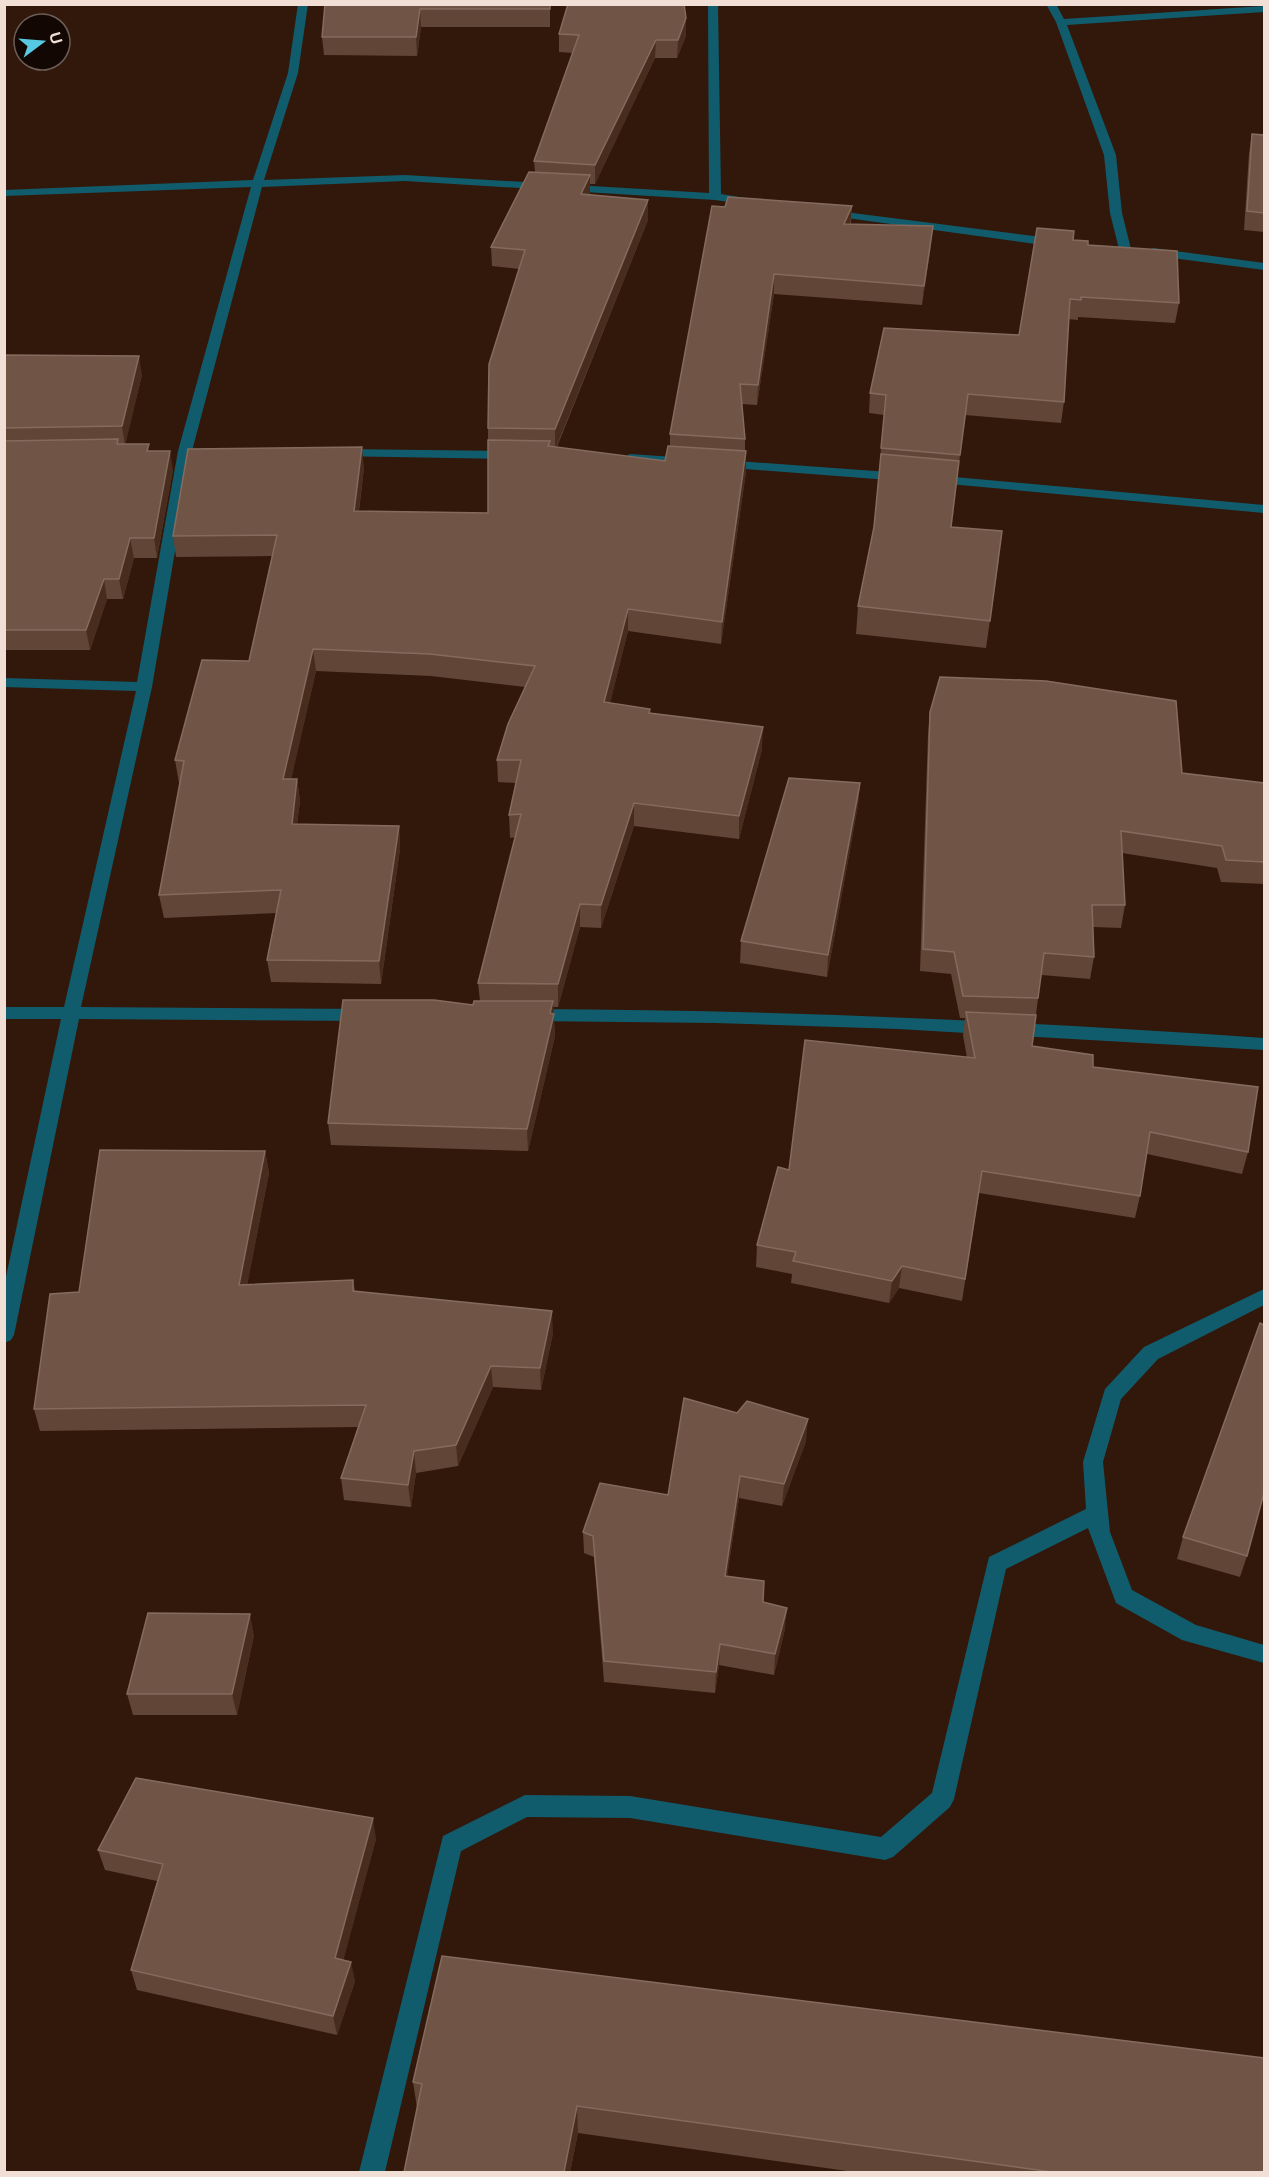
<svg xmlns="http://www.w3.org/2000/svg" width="1269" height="2177" font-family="Helvetica,sans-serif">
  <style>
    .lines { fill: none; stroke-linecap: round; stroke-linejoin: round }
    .minor { fill: #115c6c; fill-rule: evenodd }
    .wall { fill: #614536 }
    .shaded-wall { fill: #482c1d }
    .building { fill: #705547; stroke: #846b5d; stroke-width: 1.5 }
  </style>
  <rect width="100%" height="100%" fill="#32180a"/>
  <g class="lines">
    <path class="minor" d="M298,4H308L298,73L264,180L405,175L709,193L708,4H718L721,194L751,199L757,202L751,205L715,200L405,181L262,187L192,451L152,687L81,1007L366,1009L372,1011L375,1015L372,1019L366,1021L79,1019L14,1335L11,1340L4,1343V1286L61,1019H4V1007H64L136,691L4,687V678L137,682L178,451L251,187L4,196V190L253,180L288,73Z
      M1046,4H1056L1064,19L1264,6V12L1067,25L1116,155L1122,213L1131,249L1129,251H1121L1119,249L1110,213L1104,155L1056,22Z
      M829,210L1057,239L1063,243L1057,247L825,215L823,213Z
      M1153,248L1264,263V270L1149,255L1147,252Z
      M339,449L513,451L520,455L513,459L334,456L332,453Z
      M630,454L689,458L696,462L689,466L625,461L623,458Z
      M723,460L902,473L909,477L902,481L718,467L716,464Z
      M932,475L1264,505V513L927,482L925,479Z
      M531,1009C776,1010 1020,1021 1264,1038V1050L898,1029L715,1023L531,1021L525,1019L522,1015L525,1011Z
      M1264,1289V1305L1158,1359L1121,1399L1103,1462L1110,1532L1132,1590L1196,1625L1264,1645V1663L1182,1640L1116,1603L1088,1528L1006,1569L954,1799L950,1807L893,1857L885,1860L630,1818L527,1817L461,1851L385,2172H359L443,1836L525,1795L630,1796L881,1837L932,1793L989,1557L1086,1509L1083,1462L1105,1389L1144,1347Z"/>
  </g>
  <path class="wall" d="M325,4H550V27H421L417,56L324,55L322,37Z
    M686,18V36L677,58H655L595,184H590V195L648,220L557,447L665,461L670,446V434L725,207L852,206L851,224L931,245L922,305L774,294L757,405L742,404L745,439V451H746V472L721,644L628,631L610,703L650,709V713L762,749L739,839L634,826L601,928L580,927L558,1007H553L555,1036L528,1151L331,1145L328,1123L480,1001L478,983L516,837L510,838L509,815L516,783L498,782L497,760L525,687L431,676L316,671L291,779H297L300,801L297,824L399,826L400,849L381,984L271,982L267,960L276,913L164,918L159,895L180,783H179L175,760L249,661L272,556L176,557L173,536L364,468L359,511L488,513V428L519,269L492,266L491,247L535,172L534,161L573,53L559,52V34Z
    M1252,134L1264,135V232L1244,230L1249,153Z
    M1073,240L1088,245L1179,303L1175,323L1078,317V320L1068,319L1064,402L1061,423L965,415L951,527L999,558L986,648L856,634L858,606L874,527L884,415L869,413L870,393L1019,335Z
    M4,355L142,375L125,444L150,451L173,470L157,558H134L123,599H107L90,650H4Z
    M930,712L1182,773L1264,783V884L1221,882L1217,868L1122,853L1125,905L1121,928L1093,927L1094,957L1090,979L1041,975L1032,1046L1093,1067L1248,1152L1242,1174L1147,1154L1140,1196L1135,1218L979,1193L962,1301L899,1288L889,1303L791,1283L792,1274L756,1267L757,1245L789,1170L967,1058L963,1035L965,1018H960L951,974L920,971L928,734Z
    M860,783L858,805L827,977L740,963L741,941Z
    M265,1151L269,1173L247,1285L353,1280L355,1291L553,1333L541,1390L493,1387L458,1466L416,1473L411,1507L344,1500L341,1478L358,1427L40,1431L34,1409L79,1292Z
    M806,1441L782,1506L739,1498L727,1576L763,1602L785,1629L774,1675L719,1665L715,1693L604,1682L594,1557L584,1553L583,1532L668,1495Z
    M1183,1537L1247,1556L1240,1577L1177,1559Z
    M254,1635L237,1715H133L127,1694Z
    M376,1839L343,1960L355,1981L337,2035L137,1990L131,1970L157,1881L105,1870L98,1850Z
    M413,2082L1264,2172H854L578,2133L570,2172H404L417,2108Z"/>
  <path class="shaded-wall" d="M420,9L421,27L417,56L416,37Z
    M686,18V36L677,58L678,40Z
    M656,40L655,58L595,184V165Z
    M590,175V195L581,214V194Z
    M648,200V220L555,450V429Z
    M852,206L850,226L844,224Z
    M933,226L931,245L922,305L924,286Z
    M774,274V294L757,405L758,385Z
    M139,356L142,375L125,446L122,426Z
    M362,447L364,468L356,533L354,511Z
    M170,451L173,470L157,558L154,538Z
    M746,451V472L721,644L722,622Z
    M130,538L134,558L123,599L119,579Z
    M104,579L107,599L90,650L86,630Z
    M628,609V631L605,724L604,702Z
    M313,649L316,671L286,802L283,779Z
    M763,727L762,749L739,839V816Z
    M297,779L300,801L294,847L292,824Z
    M860,783L858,805L827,977L828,955Z
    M634,803V826L601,928V905Z
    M399,826L400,849L381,984L379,961Z
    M580,904V927L558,1007V984Z
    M553,1001L555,1036L528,1151L527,1129L550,1013Z
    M265,1151L269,1173L243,1307L239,1285Z
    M902,1266L899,1288L889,1303L892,1281Z
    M552,1311L553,1333L541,1390L540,1368Z
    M491,1366L493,1387L458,1466L456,1445Z
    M808,1419L806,1441L782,1506L784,1484Z
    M414,1451L416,1473L411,1507L408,1485Z
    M740,1476L739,1498L724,1597L725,1576Z
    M787,1608L785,1629L774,1675L775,1654Z
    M250,1614L254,1635L237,1715L232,1694Z
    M720,1644L719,1665L715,1693L716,1672Z
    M373,1818L376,1839L339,1977L335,1958Z
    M351,1962L355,1981L337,2035L333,2016Z
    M577,2106L578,2133L570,2172H564Z"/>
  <path class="building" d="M325,4H550V9H420L416,37H322Z
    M568,4H684L686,18L678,40H656L595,165L534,161L579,35L559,34Z
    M1252,134L1264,135V213L1247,211Z
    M529,172L590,175L581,194L648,200L555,429L488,428L489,364L525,250L491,247Z
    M728,197L852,206L844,224L933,226L924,286L774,274L758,385L740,384L745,439L670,434L712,206L725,207Z
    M1037,228L1074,231L1073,240L1088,241V245L1177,251L1179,303L1081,297V300L1070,299L1064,402L968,394L960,455L881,448L886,395L870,393L884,328L1019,335Z
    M4,355L139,356L122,426L4,428Z
    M118,439L117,444H149L147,451H170L154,538H130L119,579H104L86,630H4V441Z
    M488,440L550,441L548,446L665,461L668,446L746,451L722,622L628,609L604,702L650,709L649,713L763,727L739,816L634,803L601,905L580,904L558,984L478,983L521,814L509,815L521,760H497L508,724L535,666L430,654L313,649L283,779H297L292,824L399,826L379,961L267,960L281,890L159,895L184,761L175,760L202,660L249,661L277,535L173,536L188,449L362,447L354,511L488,513Z
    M881,454L959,461L951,527L1002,531L990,621L858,606L874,527Z
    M940,677L1046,681L1176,701L1182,773L1264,783V862L1226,860L1222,846L1121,831L1125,905H1092L1094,957L1044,953L1038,998L963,996L954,952L923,949L930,712Z
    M789,778L860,783L828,955L741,941Z
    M343,1000H434L473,1005L474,1001H553L550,1013L554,1014L527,1129L328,1123Z
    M966,1012L1036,1015L1032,1046L1093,1055V1067L1258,1087L1248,1152L1150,1132L1140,1196L982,1171L965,1279L902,1266L892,1281L793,1261L796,1252L757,1245L778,1167L789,1170L805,1040L975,1058Z
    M100,1150L265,1151L239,1285L353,1280V1291L552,1311L540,1368L491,1366L456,1445L414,1451L408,1485L341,1478L366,1405L34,1409L50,1294L79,1292Z
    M1260,1323L1264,1325V1493L1247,1556L1183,1537Z
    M684,1398L737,1413L747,1401L808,1419L784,1484L740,1476L725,1576L764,1581L763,1602L787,1608L775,1654L720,1644L716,1672L604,1661L593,1536L583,1532L600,1483L668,1495Z
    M148,1613L250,1614L232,1694H127Z
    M136,1778L373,1818L335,1958L351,1962L333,2016L131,1970L163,1864L98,1850Z
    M442,1956L1264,2058V2172H1052L577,2106L564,2172H404L422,2084L413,2082Z"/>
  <rect width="1269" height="2177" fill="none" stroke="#f1dfd5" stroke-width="12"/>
  <g transform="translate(42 42) rotate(74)"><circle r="28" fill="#120703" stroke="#6b5d57" stroke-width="1.5"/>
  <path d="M0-4.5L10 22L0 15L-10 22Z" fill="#57c9e3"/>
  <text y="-9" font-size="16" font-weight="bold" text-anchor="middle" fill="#f1dfd5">U</text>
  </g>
</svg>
